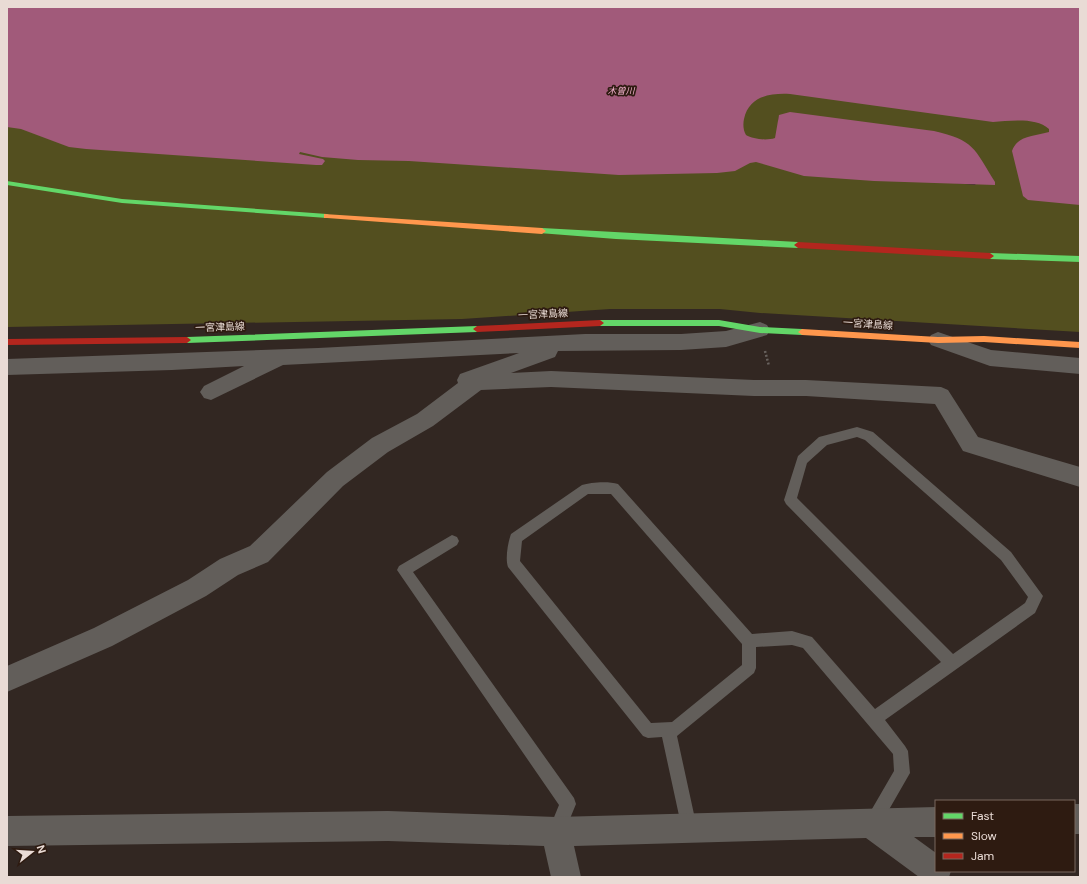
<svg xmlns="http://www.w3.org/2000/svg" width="1087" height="884" font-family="'DM Sans','Noto Sans JP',sans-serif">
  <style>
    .green { fill: #534f1f }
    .water { fill: #a15a7a }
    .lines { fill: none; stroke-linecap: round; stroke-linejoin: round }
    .path { stroke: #68625e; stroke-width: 2.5; stroke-dasharray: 2 2; stroke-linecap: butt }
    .lane { fill: #625e5a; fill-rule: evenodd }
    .street { fill: #625e5a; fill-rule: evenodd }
    .fast { fill: #63d668; fill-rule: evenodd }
    .slow { fill: #ff974d; fill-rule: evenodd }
    .jam { fill: #b3261e; fill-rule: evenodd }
    .labels { text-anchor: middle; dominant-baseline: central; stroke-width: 3.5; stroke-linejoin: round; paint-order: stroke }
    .far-water-label { font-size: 9px; font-style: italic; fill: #f6b5d1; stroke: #2e1b11 }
    .street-label { font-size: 10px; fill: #e9dbd5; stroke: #2e1b11 }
  </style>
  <rect width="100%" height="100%" fill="#322722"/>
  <path class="green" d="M781,90L808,92L841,97L883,101L893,106L906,108L922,106L951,107L983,114L1012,111L1032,115L1043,121L1051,129V132L1023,140C1015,154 1029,177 1031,193L1080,199V332L760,313L720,309H610L462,319L7,327V122L39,125L42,133C51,133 58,129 67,128C79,126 92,127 105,127V132L145,129L158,134L175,132L183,140C191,136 200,130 209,128C224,126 248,134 263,136L267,143L287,134L301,133L316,138L347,140L364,150H376L383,147H420L435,146L460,149L475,145L520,152L533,155L545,154L566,160L571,159L587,163L593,168L604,170L617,167L626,162L633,166L645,164L656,168L680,167L689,169L701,167L723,169L740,163L738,161C745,154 760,152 769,156C774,157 779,162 784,164C795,162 822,172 836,174C843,175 845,173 851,171C855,170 859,171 863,170C876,179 893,186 905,173C919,174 933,171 947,172L955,183L975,185L977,182C971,172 975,170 980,162L970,147L960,144L961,148C948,148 934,147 932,132L916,130L898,137H889L881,132L877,131L871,134L856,132L849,125V121L813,116L810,118H804L798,121L779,116L778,121L779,139L775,143H767L758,154C727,149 729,142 728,115C745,101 759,92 781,90Z"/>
  <path class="water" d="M7,7H1080V205L1028,200L1023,196L1012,151C1017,135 1036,136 1049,132V129C1036,117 1010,121 993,122L790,94C770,93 749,96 744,119C743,124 743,130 746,135C753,139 766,141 775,138L779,115L790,112L934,131C974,140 974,148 995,182V185L874,181L804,176L756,162L750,163L735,171L717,173L619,175L409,161L358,160L322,157L300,152L299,154L323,159L325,161L322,165H316L86,149L69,147L21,129L7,127Z"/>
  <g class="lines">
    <path class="path" d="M765,351L769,366"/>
    <path class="lane" d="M857,427L873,432L1011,552L1043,596L1035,613L885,720L905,746L908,751L910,773L879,827L873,829L867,827L865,821L894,771L893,754L803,648L792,645L756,647V668L754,673L677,736L697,828L695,834L689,836L683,834L662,737L648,738L643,736L508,567C505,559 508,542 511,534L582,485C591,482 609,481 618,484L752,634L792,631L812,637L875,709L941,662L786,504L784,500L798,456L819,437ZM857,437L865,440L1001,560L1028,597L1025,603L953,654L797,498L807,463L827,445ZM588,494H611L742,644V665L672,722L651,723L520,561L522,541Z
      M452,535L457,537L459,541L457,545L413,572L574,798L576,804L562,838L556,840L550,838L548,832L559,805L397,570L399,566Z"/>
    <path class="street" d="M760,322L767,325L770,330L767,335L726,347L681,350L558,351L555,357L511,373L551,371L754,380H806L941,387L948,390L978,437L1080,467V487L963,451L935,404L806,396H754L551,387L481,390L433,426L388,452L343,486L268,562L238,575L206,596L112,646L7,692V666L94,628L188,580L220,559L250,546L327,472L372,438L417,414L458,383L457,380L460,374L519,353L283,365L211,400L204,398L200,392L204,386L244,366L172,370L7,375V359L318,348L585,334H681L726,331Z
      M938,332L991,350L1080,358V374L990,366L931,345L928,340L931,335Z
      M1074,804H1080V834H1074Z
      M936,807V837H914L936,853V871H951L949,877H919L866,838L574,846L581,877H551L544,846L388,841L7,846V816L388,811L556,817Z"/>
    <path class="fast" d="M7,181L122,199L327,214L331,216L327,218L122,203L7,185Z
      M542,228L798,242L802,245L798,248L616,239L539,233V229Z
      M990,253L1080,256V262L990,259L986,256Z
      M600,320H719L760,327L802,329L806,332L802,335L760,333L719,326H600L596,323Z
      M477,326L481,329L477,332L187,343L183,340L187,337Z"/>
    <path class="slow" d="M324,214L542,228L546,231L542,234L327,218H324Z
      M802,329L938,337L984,336L1080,342V348L984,342L938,343L802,335L798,332Z"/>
    <path class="jam" d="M798,242L990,253L994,256L990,259L798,248L794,245Z
      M600,320L604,323L600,326L477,332L473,329L477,326Z
      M187,337L191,340L187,343L7,345V339Z"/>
  </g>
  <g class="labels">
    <g class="far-water-label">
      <text x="621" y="91">木曽川</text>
    </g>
    <g class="street-label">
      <text transform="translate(543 314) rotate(-3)">一宮津島線</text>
      <text transform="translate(868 324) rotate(4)">一宮津島線</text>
      <text transform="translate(220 327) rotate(-2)">一宮津島線</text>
    </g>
  </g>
  <rect width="1087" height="884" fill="none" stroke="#e9dbd5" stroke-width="16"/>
  <rect x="935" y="800" width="140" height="72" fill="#2e1b11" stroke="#79685f"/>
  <rect x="943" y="813" width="20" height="6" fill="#63d668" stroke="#79685f"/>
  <text x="971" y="820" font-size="12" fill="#e9dbd5">Fast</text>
  <rect x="943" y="833" width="20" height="6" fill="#ff974d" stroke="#79685f"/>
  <text x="971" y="840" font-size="12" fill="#e9dbd5">Slow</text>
  <rect x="943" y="853" width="20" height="6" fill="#b3261e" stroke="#79685f"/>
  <text x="971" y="860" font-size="12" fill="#e9dbd5">Jam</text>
  <g transform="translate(32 852) rotate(73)" stroke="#2e1b11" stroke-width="3" paint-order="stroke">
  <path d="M0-3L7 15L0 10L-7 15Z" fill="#e9dbd5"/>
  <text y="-6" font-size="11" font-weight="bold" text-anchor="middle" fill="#e9dbd5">N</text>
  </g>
</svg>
